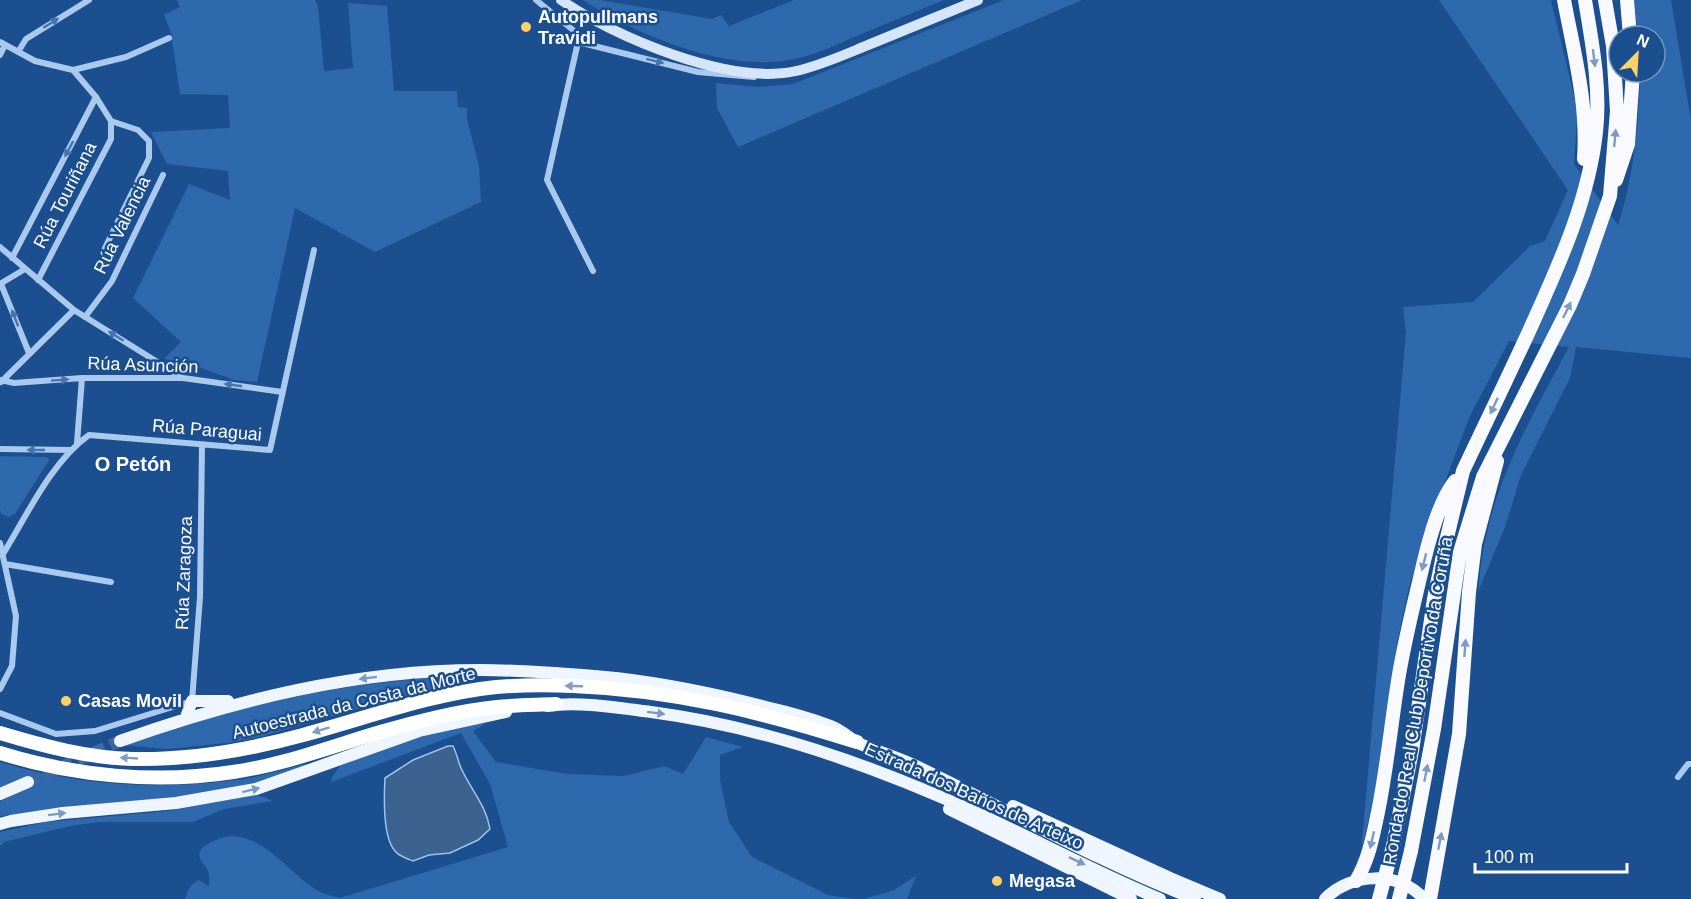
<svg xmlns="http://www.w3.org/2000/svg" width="1691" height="899" font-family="Helvetica,sans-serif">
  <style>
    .green { fill: #2e69ad }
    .water { fill: #3c6290; stroke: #9cc4f0; stroke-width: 1.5 }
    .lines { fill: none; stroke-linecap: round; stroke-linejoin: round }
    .primary-tunnel { stroke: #3d69a0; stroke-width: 12; stroke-dasharray: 12 6; stroke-linecap: butt }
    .minor { stroke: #a9c9ee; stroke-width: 6 }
    .secondary { stroke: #d6e6fa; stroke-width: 10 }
    .primary { stroke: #f0f6ff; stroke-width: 12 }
    .trunk { stroke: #f8faff; stroke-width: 14 }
    .motorway { stroke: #fff; stroke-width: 14 }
    .trunk-bridge { stroke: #f8faff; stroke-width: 14 }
    .oneway { fill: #4674ac }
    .oneway2 { fill: #7e9cc1 }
    .oneway3 { fill: #7b9ac1 }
    .oneway4 { fill: #829ec1 }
    .poi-dot { fill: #ffd166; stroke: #1b4f8f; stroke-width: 2 }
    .labels { text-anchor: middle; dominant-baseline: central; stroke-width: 5; stroke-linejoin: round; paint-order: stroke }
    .poi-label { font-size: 18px; font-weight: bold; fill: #fff; stroke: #1b4f8f; text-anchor: start }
    .street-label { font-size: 18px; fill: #fff; stroke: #1b4f8f }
    .neighbourhood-label { font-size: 20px; font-weight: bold; fill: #fff; stroke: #1b4f8f }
  </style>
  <rect width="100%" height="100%" fill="#1b4f8f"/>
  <path class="green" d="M177,0H315L318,6L324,71L353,68L348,3L387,6L394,91H457L458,107L467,108V119L479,166L481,202L375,252L295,208L257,382L234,380L188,363L164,359L181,342L133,298L189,184L230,200L228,171L167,164L151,132L230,128L228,95L180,94L171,33L164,15L180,7Z
    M583,0H600L712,19L721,15L729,26L794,0H944C916,12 887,23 859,35C840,43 820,53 799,58C731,75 640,37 583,0Z
    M1004,0H1082L738,147L717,108L716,83L759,87L793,84Z
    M1439,0H1551L1575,100L1577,120L1574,164L1618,225C1634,176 1639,123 1640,72H1655V36H1638L1634,0H1671L1691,121V358L1576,347L1570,378L1521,475L1505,527L1478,592C1480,572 1482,552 1487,533C1502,467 1537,406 1569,347L1509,341L1470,416L1425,534L1408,591L1397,644L1378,777L1361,854L1406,332L1403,307L1473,302L1530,246L1545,241L1568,190Z
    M0,456L47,457L49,460L15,514L9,517L1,514L0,509Z
    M474,676L475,680L396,698L263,736L235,742L167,749L121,745C237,705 350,679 474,676Z
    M483,723L484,725L473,731L496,762L567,774L623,776L665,766L683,774L706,737L743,747L720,755V780L729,822L752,857L828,895L853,899H185C188,890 190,885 198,880L209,886C209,882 210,876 208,872C206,864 197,861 200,852C201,847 209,843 214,841C254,821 285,870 315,889C322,894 332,896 340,898L508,847L490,784L461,733L331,782L332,777L340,766L361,757L430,734Z
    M0,762C78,786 161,791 242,779C263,776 284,769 305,764L306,767L267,781L203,795L0,816V801L12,795L25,777L0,787Z
    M254,795L265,797L272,801L224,809L193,822H99L70,826L4,842L0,846V832L46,822L168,811Z
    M916,876L907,899H863L892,891Z"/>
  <path class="water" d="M448,746H453C457,754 458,761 461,768C471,790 486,805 490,829L478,840L450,853L429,855L413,861C408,859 399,856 396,852C382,839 384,796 385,778L413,760Z"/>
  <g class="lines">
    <path class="primary-tunnel" d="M28,782L120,741"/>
    <path class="minor" d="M536,0L573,30L578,42L547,180L593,271
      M0,42L35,61L73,70L96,97L111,121V139L38,280
      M578,42L698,72L754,77
      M18,52L26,39L89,0
      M0,55L5,45
      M73,70L126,57L169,38
      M0,247L74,310L183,378
      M104,250L149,158V141L138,130L111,121
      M12,258L96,97
      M0,284L25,269
      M1,284L29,353
      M85,317L112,281L163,175
      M0,380L14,383L82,378H183L282,392
      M1,382L74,310
      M77,443L82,378
      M0,449L71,450
      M0,543L16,616L12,666L0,689
      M3,554C27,515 52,461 89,435L270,450L314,250
      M5,564L111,582
      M0,713L56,734L95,731L192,701L200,597L202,445
      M1678,777L1688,764H1691"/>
    <path class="secondary" d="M561,0C614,37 731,86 796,71C823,65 848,53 873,43C908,29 943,14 978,0"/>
    <path class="primary" d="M547,706C579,701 619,708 651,712C765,727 875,766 979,814C1040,842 1099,874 1160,899
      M186,717L192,701H228
      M120,741C235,700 356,670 480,670C525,670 570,674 616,678C667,684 716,694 766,707C788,712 810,718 831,726C842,730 850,739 860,744C879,752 899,758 918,767C1010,811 1099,862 1195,899
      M0,794L28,782
      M1013,806L1170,878L1220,899
      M949,809L1131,899
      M0,824L11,821L63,813L176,803L256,789L419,731L506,712
      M1325,899C1351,872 1399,871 1424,899"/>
    <path class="trunk" d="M1564,0C1574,53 1588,104 1584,159
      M1627,0L1630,36
      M1616,180L1628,144L1633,72
      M1393,846L1412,751L1434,599L1445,546L1463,471C1487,420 1512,369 1535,318C1562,258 1589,197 1596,132C1601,88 1592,43 1585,0
      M1411,851L1434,729L1460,552L1483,477L1570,305L1583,274L1610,196L1617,111L1613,46L1605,0
      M1356,881C1369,859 1373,836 1378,812C1387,768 1391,725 1398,681C1404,642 1414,604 1423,565C1429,540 1439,501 1455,481
      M1430,899L1459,734L1469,592L1475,544L1497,461"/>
    <path class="motorway" d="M0,733C43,746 88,758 133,759C190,760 248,750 303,735C367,718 430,694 496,687C522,685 548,685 573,686C674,690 762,712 857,742
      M0,753C74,776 156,784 233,772C282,765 330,747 377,733C416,722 457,711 497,707C516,705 536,705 556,704"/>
    <path class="trunk-bridge" d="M1379,899L1393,846
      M1399,899L1411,851"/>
  </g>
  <defs><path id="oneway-solid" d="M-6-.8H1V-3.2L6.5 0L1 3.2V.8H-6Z" transform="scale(1.5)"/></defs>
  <g class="oneway">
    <use href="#oneway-solid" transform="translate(51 23) rotate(-32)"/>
    <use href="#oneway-solid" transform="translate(655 61) rotate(14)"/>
    <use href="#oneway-solid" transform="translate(69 149) rotate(118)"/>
    <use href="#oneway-solid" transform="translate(15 318) rotate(-111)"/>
    <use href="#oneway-solid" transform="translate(116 336) rotate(-148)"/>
    <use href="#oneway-solid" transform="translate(60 380) rotate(-4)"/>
    <use href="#oneway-solid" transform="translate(233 385) rotate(-172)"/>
    <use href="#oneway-solid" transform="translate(36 450) rotate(-180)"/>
  </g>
  <g class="oneway2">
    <use href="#oneway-solid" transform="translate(1594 58) rotate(83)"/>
    <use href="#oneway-solid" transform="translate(1615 138) rotate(-85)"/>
    <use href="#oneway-solid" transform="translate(1567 310) rotate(-64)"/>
    <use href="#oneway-solid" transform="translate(1494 406) rotate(115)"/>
    <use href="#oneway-solid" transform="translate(1424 562) rotate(104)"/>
    <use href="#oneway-solid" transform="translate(1465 648) rotate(-86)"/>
    <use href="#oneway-solid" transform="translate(1426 773) rotate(-79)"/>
    <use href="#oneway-solid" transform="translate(1372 840) rotate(103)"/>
    <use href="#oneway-solid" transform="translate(1440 841) rotate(-79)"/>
  </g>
  <g class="oneway3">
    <use href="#oneway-solid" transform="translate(368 678) rotate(173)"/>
    <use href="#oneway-solid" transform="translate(656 713) rotate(7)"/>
    <use href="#oneway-solid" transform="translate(251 790) rotate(-14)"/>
    <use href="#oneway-solid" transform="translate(57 814) rotate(-7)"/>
    <use href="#oneway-solid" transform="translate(1077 861) rotate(25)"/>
  </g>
  <g class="oneway4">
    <use href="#oneway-solid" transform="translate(574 686) rotate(-178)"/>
    <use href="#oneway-solid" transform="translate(321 730) rotate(163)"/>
    <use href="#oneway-solid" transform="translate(129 758) rotate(-177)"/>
  </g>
  <g class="poi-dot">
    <circle cx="526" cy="27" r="6"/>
    <circle cx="66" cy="701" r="6"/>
    <circle cx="997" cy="881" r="6"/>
  </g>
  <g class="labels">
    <g class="poi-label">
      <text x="538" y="17">Autopullmans<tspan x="538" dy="21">Travidi</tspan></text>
      <text x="78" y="701">Casas Movil</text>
      <text x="1009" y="881">Megasa</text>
    </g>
    <g class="street-label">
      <text transform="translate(65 195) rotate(-63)">Rúa Touriñana</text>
      <text transform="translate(122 225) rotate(-64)">Rúa Valencia</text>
      <text transform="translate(143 365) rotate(2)">Rúa Asunción</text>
      <text transform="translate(207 430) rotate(5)">Rúa Paraguai</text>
      <text transform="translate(184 573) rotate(-88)">Rúa Zaragoza</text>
      <text transform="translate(1418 701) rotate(-80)">Ronda do Real Club Deportivo da Coruña</text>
      <text transform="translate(354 703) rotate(-14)">Autoestrada da Costa da Morte</text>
      <text transform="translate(974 796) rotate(24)">Estrada dos Baños de Arteixo</text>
    </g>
    <g class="neighbourhood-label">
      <text x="133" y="464">O Petón</text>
    </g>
  </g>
  <g transform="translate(1637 54) rotate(24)"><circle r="28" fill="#1b4f8f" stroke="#7695bc" stroke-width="1.5"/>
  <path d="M0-4.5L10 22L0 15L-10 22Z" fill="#ffd166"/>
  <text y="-9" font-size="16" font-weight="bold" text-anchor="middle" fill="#ffffff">N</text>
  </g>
  <path d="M1475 863v9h152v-9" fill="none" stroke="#ffffff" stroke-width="3"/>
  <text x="1484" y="863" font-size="18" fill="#ffffff" stroke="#1b4f8f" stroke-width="4.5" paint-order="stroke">100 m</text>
</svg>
